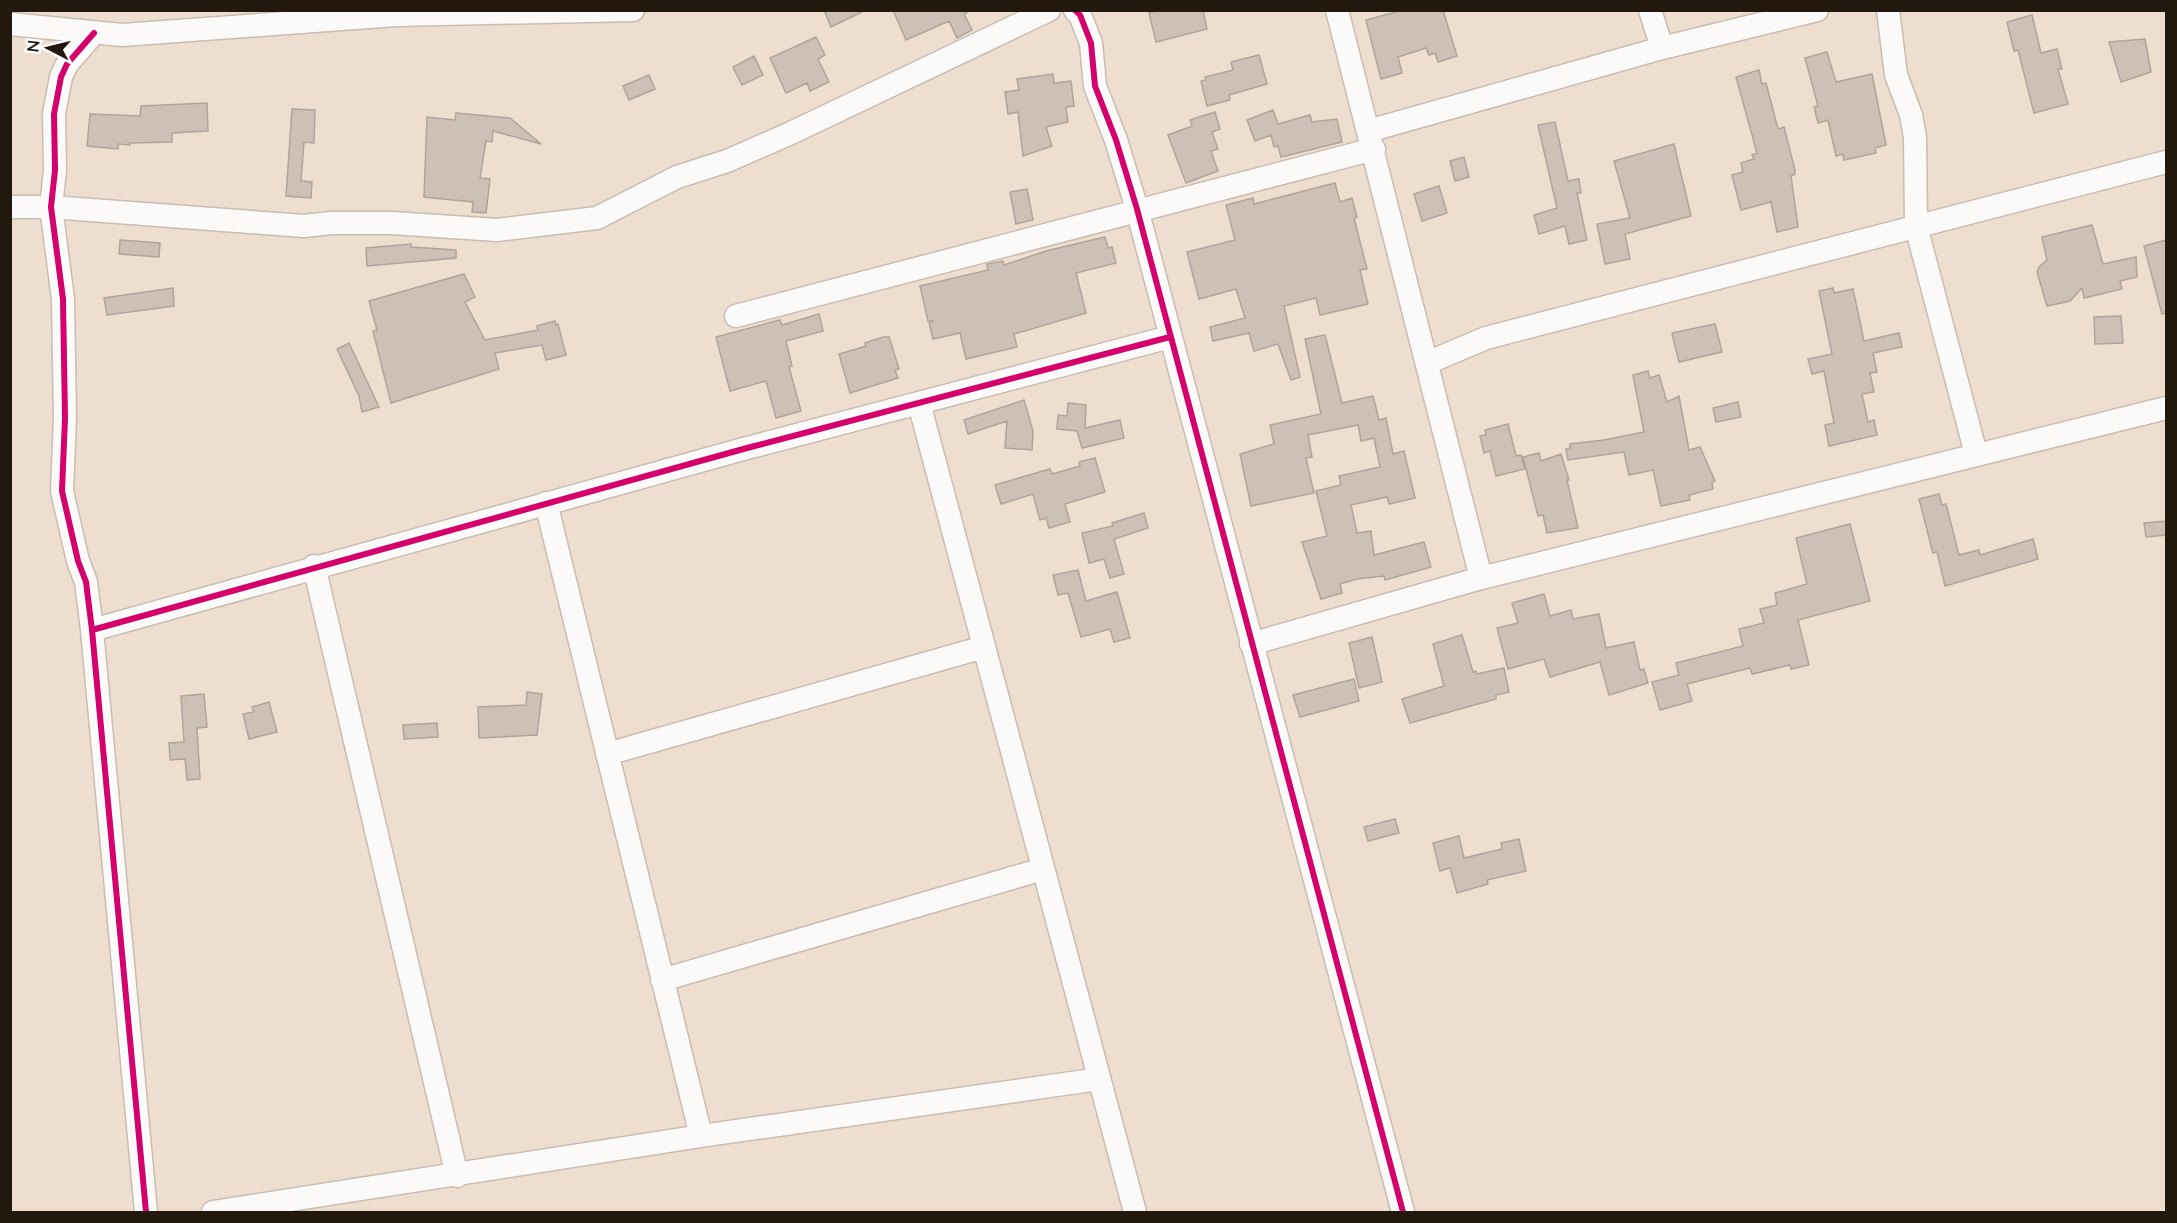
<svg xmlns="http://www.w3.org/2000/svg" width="2177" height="1223" font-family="Lato,sans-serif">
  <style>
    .building { fill: #cdc1b7; stroke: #b0a49a; stroke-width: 1.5 }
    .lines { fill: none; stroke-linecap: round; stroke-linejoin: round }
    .minor-casing { stroke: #c9bcb2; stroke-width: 25 }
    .minor { stroke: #fcfaf8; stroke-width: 22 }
    .cycleway-casing { stroke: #fff; stroke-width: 10 }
    .cycleway { stroke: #d6006c; stroke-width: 6 }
  </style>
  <rect width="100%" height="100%" fill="#edded0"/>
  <path class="building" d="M824,10H866L831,27Z
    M893,10H971L964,14L972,30L957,38L949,21L906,40Z
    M1158,10H1203L1207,29L1156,42L1149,13Z
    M1403,10H1443L1457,56L1438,62L1435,53L1429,55L1426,48L1398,57L1402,73L1381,79L1366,20Z
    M2032,15L2041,53L2057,49L2062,69H2058L2068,104L2034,113L2018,50L2014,51L2007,22Z
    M816,37L825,55L818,59L829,82L810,91L807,83L786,93L770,58Z
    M2145,39L2151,72L2121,82L2109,42Z
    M1827,52L1836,82L1872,74L1886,145L1875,148L1876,153L1844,160L1843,154L1836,156L1828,120L1818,123L1814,107L1818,106L1805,58Z
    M1259,55L1267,84L1229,95L1230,100L1207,106L1201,81L1206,80L1205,77L1233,70L1231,62Z
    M754,56L763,75L742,85L733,67Z
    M1759,70L1762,84L1766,83L1778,129L1784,127L1795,170V174L1791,176L1798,227L1777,232L1771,202L1741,210L1732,175L1743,172L1741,163L1754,159L1752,155L1757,153L1736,77Z
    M1053,74L1054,83L1071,81L1074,106L1066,107L1068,122L1046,127L1052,146L1023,156L1018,112L1008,114L1005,92L1019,90L1017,79Z
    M649,75L655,89L629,100L623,86Z
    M207,103L208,131L172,133V142L130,143V145L118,144V149L87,146L90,114L140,116L141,106Z
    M292,109L315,110L314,143L304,142L301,181L312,182L311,198L286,196Z
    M1273,110L1278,124L1310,115L1312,122L1337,119L1342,142L1281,157L1278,146L1274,147L1271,135L1255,141L1247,120Z
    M1215,112L1220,129L1212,132L1218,149L1211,151L1218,171L1186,183L1168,135L1192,126L1190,120Z
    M456,113L510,118L541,144L493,131L492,142L486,141L480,178L490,179L486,213L472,212L473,202L424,197L427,117L455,120Z
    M1555,122L1568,181L1579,179L1581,193H1577L1587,240L1569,244L1565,226L1539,234L1534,215L1557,208L1538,125Z
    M1674,144L1691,216L1625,234L1630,259L1605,264L1597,224L1630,218L1614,161Z
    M1464,157L1469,177L1455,181L1450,161Z
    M1335,183L1340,202L1352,198L1357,217L1354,218L1367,269L1360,270L1368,304L1320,315L1316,298L1284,306L1300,377L1291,380L1278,344L1254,351L1249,333L1213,341L1210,327L1245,318L1236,289L1199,299L1187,252L1235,240L1226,205L1253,198L1254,204Z
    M1439,186L1447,213L1422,221L1414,194Z
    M1027,189L1033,220L1016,224L1010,192Z
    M2092,225L2103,264L2136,257L2137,277L2120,281L2122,289L2084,298L2082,288L2070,301L2047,306L2037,272L2039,267L2047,260L2042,237Z
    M1105,237L1108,248L1112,247L1116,263L1076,273L1086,313L1014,334L1017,347L966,359L960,333L933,339L929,323L934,321H928L920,286L988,270L987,264L1003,261L1004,265L1046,251Z
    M120,240L160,243L159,257L119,254Z
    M2166,240V313L2162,314L2144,246Z
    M411,244V247L456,250V258L367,266L366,248Z
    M464,274L475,297L465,302L485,340L538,330L537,326L555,321L556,325L558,324L566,355L546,360L542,345L495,353L499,369L391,403L373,331L377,330L369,301Z
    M173,288L174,306L107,315L104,298Z
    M1833,288L1834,293L1853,289L1864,341L1899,333L1902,347L1873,353L1877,372L1870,373L1874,392L1862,394L1868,422L1874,420L1877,435L1829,446L1825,425L1834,423L1824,371L1812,374L1808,359L1832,354L1819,291Z
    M819,314L823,331L786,341L792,366L789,367L801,411L776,418L766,381L730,391L716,337L780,320L782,325Z
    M2121,316L2123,343L2095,344L2094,317Z
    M1715,324L1722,352L1679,362L1672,333Z
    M1325,335L1342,403L1373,396L1379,420L1386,418L1393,454L1404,451L1415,498L1389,504L1387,497L1351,505L1357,533L1371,531L1374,555L1424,542L1431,567L1385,580L1384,576L1357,579L1340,584L1342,593L1321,599L1302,542L1327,536L1316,491L1341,485L1339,476L1380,467L1374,438L1361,441L1358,425L1308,435L1312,457L1306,458L1314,493L1251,506L1240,454L1274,444L1270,425L1321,414L1305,339Z
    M883,337H889L899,369L895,370L898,378L850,393L839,354L866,346L865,343Z
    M349,343L357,360L379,407L362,412L359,396L337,349Z
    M1648,371L1650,378L1659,375L1667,402L1679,396L1689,450L1700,447L1715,481L1712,482L1713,489L1689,495L1690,500L1661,506L1653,470L1629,475L1624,452L1568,460L1566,449L1570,448V444L1604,440L1644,432L1633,375Z
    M1024,400L1033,431L1032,450L1005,448L1007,421L968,434L964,420Z
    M1738,402L1741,417L1716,422L1713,408Z
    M1068,403L1086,405L1085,428L1120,420L1124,438L1082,448L1077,431L1057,429L1058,415L1067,416Z
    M1508,424L1516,456L1521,455L1525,469L1496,476L1490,451L1484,453L1480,436L1486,435L1485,430Z
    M1539,453L1541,461L1561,454L1569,480H1567L1578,528L1547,533L1543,515L1538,516L1523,457Z
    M1095,458L1105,492L1065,504L1070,522L1049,528L1046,518L1040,520L1033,494L1001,504L995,485L1050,469L1052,474L1080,466L1079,462Z
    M1939,494L1942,505L1946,504L1959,555L1979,550L1980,555L2033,539L2038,559L1945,586L1937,552L1933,553L1919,499Z
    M1144,513L1148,528L1114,539L1124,574L1110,578L1104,559L1089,563L1082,533L1113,526L1112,523Z
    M2166,521V535L2146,537L2144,523Z
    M1850,524L1870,601L1798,620L1809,665L1791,669L1790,665L1752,674L1750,668L1687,684L1692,701L1660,710L1652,682L1679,675L1676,663L1743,646L1739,629L1764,623L1760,609L1777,605L1775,593L1807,584L1796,538Z
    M1078,570L1086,601L1117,592L1130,638L1114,642L1110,629L1081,637L1068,593L1058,595L1053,575Z
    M1544,594L1550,616L1571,610L1573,619L1599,614L1606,648L1634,642L1640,670L1644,669L1648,683L1609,695L1600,662L1550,677L1544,659L1508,669L1497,628L1518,623L1512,603Z
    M1462,635L1473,672L1476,671L1477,674L1504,668L1509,692L1496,695V699L1410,723L1402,699L1444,686L1433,644Z
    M1372,637L1382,682L1359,688L1349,643Z
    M1354,679L1359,701L1300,717L1293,695Z
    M527,692L542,694L537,735L479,738L478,707L526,705Z
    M204,694L207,727L197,728L200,779L187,780L185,759L170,760L169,743L184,742L181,696Z
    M269,702L277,732L249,739L243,714L254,712L252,707Z
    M437,723L438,737L404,739L403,725Z
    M1395,819L1399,833L1368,841L1364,827Z
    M1459,836L1464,858L1502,849L1501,843L1519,839L1526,871L1487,880L1488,884L1457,893L1450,868L1440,871L1433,843Z"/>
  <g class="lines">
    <defs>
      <path id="minor" d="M1075,10L1080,15L1091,43L1095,86L1116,140L1137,209L1403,1212
        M1337,10L1481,578
        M1650,10L1662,48
        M1888,10L1896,75L1911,115L1915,137L1916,226L1976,454
        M10,24L122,35L396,15L633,10
        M94,33L67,64L61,77L54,114L55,170L51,207L63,299L65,418L62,491L78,561L86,582L92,630L146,1212
        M1368,131L1662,48L1817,10
        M10,207H51L304,226L331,223H392L497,230L597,218L677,177L727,161L791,133L1049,10
        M736,316L1374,149
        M1427,363L1486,338L2166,162
        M919,403L1135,1212
        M546,503L701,1136
        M314,566L457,1176
        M92,630L747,448L1170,337
        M1251,644L1481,578L2166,408
        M607,754L984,647
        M662,980L1043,869
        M213,1212L701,1136L1099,1079"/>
    </defs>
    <use href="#minor" class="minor-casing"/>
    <use href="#minor" class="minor"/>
    <defs>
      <path id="cycleway" d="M1075,10L1080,15L1091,43L1095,86L1116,140L1137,209L1403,1212
        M94,33L67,64L61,77L54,114L55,170L51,207L63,299L65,418L62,491L78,561L86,582L92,630L146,1212
        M92,630L747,448L1170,337"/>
    </defs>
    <use href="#cycleway" class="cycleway-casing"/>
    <use href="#cycleway" class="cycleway"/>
  </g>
  <rect width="2177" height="1223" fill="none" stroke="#22180e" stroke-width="24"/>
  <g transform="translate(48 48) rotate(277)" stroke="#ffffff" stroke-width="4.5" paint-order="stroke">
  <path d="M0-4.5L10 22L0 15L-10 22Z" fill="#22180e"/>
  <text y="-9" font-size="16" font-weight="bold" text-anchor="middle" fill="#22180e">N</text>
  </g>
</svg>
